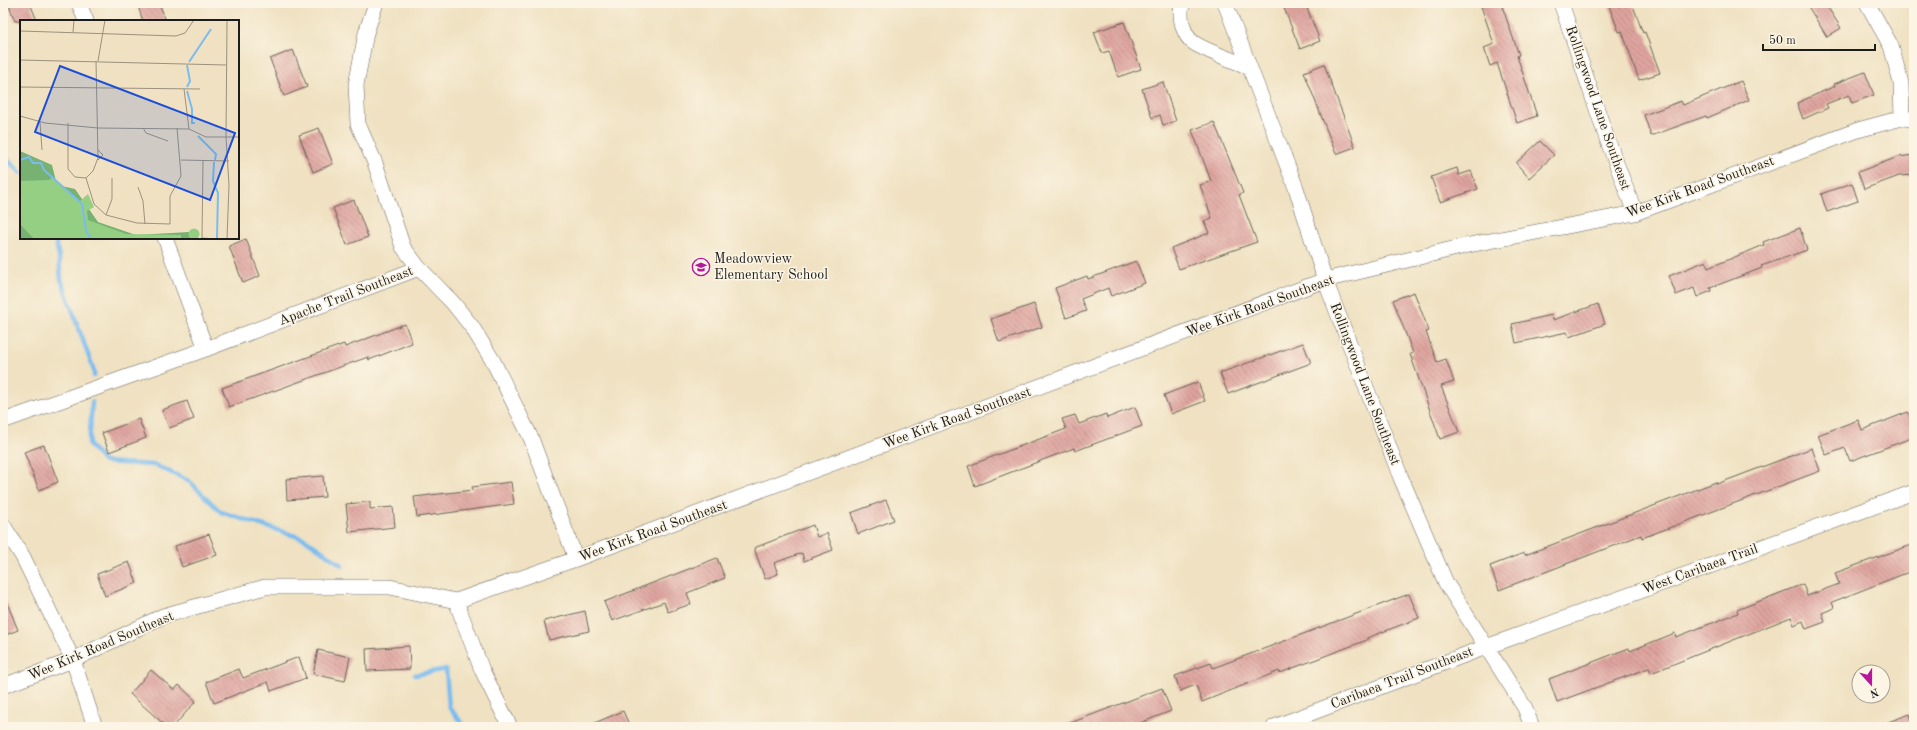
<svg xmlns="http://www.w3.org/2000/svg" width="1917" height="730" font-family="'Old Standard TT',serif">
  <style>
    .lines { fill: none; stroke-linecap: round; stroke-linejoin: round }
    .stream { stroke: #7abcef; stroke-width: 4.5 }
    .building { fill: url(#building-back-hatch) }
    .minor-casing { stroke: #666156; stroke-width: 16 }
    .minor { stroke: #fff; stroke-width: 15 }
    .labels { text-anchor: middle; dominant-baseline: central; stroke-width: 3; stroke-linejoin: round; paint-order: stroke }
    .street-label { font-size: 14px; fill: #1c1c1c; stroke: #fcf5e5 }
    .poi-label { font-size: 14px; fill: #1c1c1c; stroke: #fcf5e5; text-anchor: start }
    .inset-river { fill: none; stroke: #7abcef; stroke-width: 2 }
    .inset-road { fill: none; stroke: #9b927f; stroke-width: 1 }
    .view { fill: #1d4ed8; fill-opacity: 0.15; stroke: #1d4ed8; stroke-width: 2 }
    .inset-edge { fill: none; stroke: #1c1c1c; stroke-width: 2 }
  </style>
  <defs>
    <pattern id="building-back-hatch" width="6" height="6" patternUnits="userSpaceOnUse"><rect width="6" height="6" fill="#dfa49f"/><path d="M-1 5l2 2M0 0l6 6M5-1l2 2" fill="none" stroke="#b48581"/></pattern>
  </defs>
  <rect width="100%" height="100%" fill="#fcf5e5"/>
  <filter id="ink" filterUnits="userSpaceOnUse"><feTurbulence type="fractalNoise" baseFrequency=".025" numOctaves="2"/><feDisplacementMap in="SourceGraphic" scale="8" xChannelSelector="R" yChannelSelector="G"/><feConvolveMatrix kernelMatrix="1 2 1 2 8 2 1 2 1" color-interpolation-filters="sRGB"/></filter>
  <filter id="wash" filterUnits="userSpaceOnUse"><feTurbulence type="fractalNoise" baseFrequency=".012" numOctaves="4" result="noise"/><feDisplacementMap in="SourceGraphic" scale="16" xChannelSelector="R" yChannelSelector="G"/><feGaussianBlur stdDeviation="0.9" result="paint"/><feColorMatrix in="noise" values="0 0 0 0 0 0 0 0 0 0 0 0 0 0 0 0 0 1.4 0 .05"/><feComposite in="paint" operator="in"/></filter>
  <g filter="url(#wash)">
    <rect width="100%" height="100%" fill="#efe1c1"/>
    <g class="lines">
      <path class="stream" d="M3,155L21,173
        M55,238L59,257L61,279L94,371V376
        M92,402L89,445L104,462L155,465L189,481L221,512L305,539L342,565
        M415,675L446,669L449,707L465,727"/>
    </g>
    <g id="blocks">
      <path class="building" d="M8,3H30L37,21H15Z
        M137,3H159L166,21H143Z
        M1282,3H1305L1320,41L1300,49Z
        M1480,3H1501L1519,55L1517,56L1537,116L1517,123L1497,63L1490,66L1484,48L1494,44Z
        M1608,3H1632L1643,33L1645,32L1660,73L1639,80L1622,31L1619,32Z
        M1806,3H1825L1841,28L1827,37Z
        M1124,22L1141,69L1118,77L1109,51L1102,53L1094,32Z
        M293,50L307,87L284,96L270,59Z
        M1324,64L1355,147L1336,154L1304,72Z
        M1865,72L1874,95L1852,103L1849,95L1826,104L1828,108L1803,119L1797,103L1835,86L1834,84Z
        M1741,81L1749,100L1707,118L1706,116L1651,136L1644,115L1681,101L1683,105Z
        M1163,82L1176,121L1163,125L1160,115L1152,118L1142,89Z
        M1214,122L1243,193L1239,195L1257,242L1179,269L1171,248L1209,233L1204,221L1212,218L1200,185L1211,181L1192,130Z
        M319,128L333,164L313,172L299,135Z
        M1540,141L1554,155L1529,178L1516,163Z
        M1914,155V175L1899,176L1864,189L1858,172L1898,157Z
        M1457,168L1459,175L1471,171L1478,189L1440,202L1431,177Z
        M1852,183L1858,201L1827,212L1821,194Z
        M354,200L368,237L347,245L333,208Z
        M1800,228L1807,250L1761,266L1762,268L1710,288L1711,291L1697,297L1694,288L1676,295L1669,276L1706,261L1708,268L1764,245L1763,242Z
        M246,239L260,276L243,283L229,246Z
        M1136,261L1145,283L1111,296L1108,288L1081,299L1086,311L1066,318L1055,288L1087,276L1088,279Z
        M1414,292L1429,331L1426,332L1437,362L1446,359L1454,382L1441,386L1459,432L1440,439L1410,354L1413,353L1393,300Z
        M1034,304L1042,327L999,342L991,319Z
        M1598,304L1605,324L1569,337L1567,332L1516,343L1512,324L1552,315L1553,320Z
        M405,324L412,343L369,360L368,357L229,407L222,388L344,344L345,347Z
        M1303,343L1311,363L1228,394L1220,373Z
        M1198,382L1205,401L1171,414L1164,395Z
        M187,401L194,419L169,428L162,410Z
        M1135,407L1142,426L1075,451L1074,448L975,486L968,466L1066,429L1062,419L1075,415L1079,424L1106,414L1107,418Z
        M1908,412L1914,427V437L1850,461L1845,448L1826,455L1818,435L1858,420L1862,430Z
        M139,419L146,438L109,452L102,433Z
        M44,445L58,482L39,490L24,452Z
        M1812,448L1820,471L1642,538L1641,535L1499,590L1490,566L1524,553L1525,555L1716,482L1717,484Z
        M323,476L325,497L287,500L286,479Z
        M511,482L514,504L417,517L414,497L473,490L472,487Z
        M886,500L894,520L858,534L851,513Z
        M370,502V509L393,507L395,527L349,532L346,504Z
        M813,525L817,537L827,533L833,550L804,561L802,553L774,563L778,574L765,579L754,548Z
        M209,534L217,555L182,567L175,546Z
        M1914,544V570L1832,602L1834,608L1822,613L1825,622L1806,629L1803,621L1794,625L1791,617L1651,673L1649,668L1557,702L1549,679L1629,648L1630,651L1675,633L1676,637L1738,613L1737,610L1803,584L1807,596L1839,584L1835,573Z
        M717,558L725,578L687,593L691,604L668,612L664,602L612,621L604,602Z
        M129,562L137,583L105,596L97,574Z
        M3,593L18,630L3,636Z
        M1409,594L1419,618L1367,638V640L1280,673L1279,671L1202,702L1196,685L1180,691L1175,676L1211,663L1213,668Z
        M585,611L589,631L549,640L544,621Z
        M409,646L410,669L367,671L366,649Z
        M318,650L350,657L345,681L313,674Z
        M299,657L306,678L271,691L268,682L214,703L206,682L239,669L243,678Z
        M151,670L174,690L179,685L196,701L173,727H167L130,694Z
        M1162,688L1171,711L1130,727H1060Z
        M623,711L630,727H585Z
        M1910,714L1914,727H1877V726Z"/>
    </g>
  </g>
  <g filter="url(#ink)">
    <use href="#blocks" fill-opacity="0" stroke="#666156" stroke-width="1"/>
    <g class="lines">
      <defs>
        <path id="minor" d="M79,3L86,21
          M376,3L366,33L356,85L358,124L375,163L403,247L419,268L453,303L472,327L493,361L531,438L576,559
          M1183,3C1178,14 1183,36 1194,43C1208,52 1233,60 1249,67
          M1225,3L1296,188L1325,280L1401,478L1446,583L1525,708L1532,727
          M1561,3L1606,136L1635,213
          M1867,3L1891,46L1901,83L1902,118
          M165,238L206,349
          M3,421L206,349L419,268
          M3,525L23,557L73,660L95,727
          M456,601L482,670L510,727
          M3,686L73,660L163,616L265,587H390L456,601L576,559L1325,280L1469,245L1635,213L1858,130L1902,118L1914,119
          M1274,727L1486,647L1914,492"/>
      </defs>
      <use href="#minor" class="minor-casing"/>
      <use href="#minor" class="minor"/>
    </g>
  </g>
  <defs>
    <symbol id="school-ring" viewBox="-11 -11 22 22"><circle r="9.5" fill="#fcf5e5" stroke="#b5179e" stroke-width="1.5"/><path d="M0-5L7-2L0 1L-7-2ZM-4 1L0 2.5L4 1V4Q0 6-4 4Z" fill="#b5179e"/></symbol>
  </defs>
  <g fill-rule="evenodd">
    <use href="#school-ring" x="691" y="257" width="20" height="20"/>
  </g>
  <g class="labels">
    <g class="street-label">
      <text transform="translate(1598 108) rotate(71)">Rollingwood Lane Southeast</text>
      <text transform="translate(1700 187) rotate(-20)">Wee Kirk Road Southeast</text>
      <text transform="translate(346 296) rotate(-21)">Apache Trail Southeast</text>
      <text transform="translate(1260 306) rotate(-20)">Wee Kirk Road Southeast</text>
      <text transform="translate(1365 384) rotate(69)">Rollingwood Lane Southeast</text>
      <text transform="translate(957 418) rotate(-20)">Wee Kirk Road Southeast</text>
      <text transform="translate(653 531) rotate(-20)">Wee Kirk Road Southeast</text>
      <text transform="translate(1700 569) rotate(-20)">West Caribaea Trail</text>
      <text transform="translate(101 646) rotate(-23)">Wee Kirk Road Southeast</text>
      <text transform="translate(1402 678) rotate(-21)">Caribaea Trail Southeast</text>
    </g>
    <g class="poi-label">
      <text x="714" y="259">Meadowview<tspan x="714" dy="16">Elementary School</tspan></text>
    </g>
  </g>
  <g transform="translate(20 20)">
    <rect width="219" height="219" fill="#efe1c1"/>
    <path d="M0,131L32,145L37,165L55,169L78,202L116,215L169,212L177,219H0Z" fill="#77b272"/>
    <path d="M32,156L60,181L68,174L74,187L67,191L68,200L106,214L161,215V219H14L0,204V161L30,160ZM168.5 214a5.5 5.5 0 1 1 11 0a5.5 5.5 0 1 1-11 0Z" fill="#94cf84"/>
    <path class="inset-river" d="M169,42L191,9M167,45L170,61L167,67M167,71L172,89V103H175M178,116L196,134L195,140M0,140L9,137L13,143H21L24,150L62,184L66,211L71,219M194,142L193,161L198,173L197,218"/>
    <path class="inset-road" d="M207,0L206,117L209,165L207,219M0,11L156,16L165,13L174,0M53,12L54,0M0,40L206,45M78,41L85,0M0,67L180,69M164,69L169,109M0,96L25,103L78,108L169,109L186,117H219M20,102L22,130M48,103V149L55,157L66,158L73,151L78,138L76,41M123,108L126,113L148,121M78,140L83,135L78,130M161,140L209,141M183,141L182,218L196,219M66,158L74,184L86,195L117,203L150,204V176L161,156L157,108M118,167L123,181L125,204M86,195L92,179V158"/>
    <path class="view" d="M40,46L215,113L190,180L15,112Z"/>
    <rect width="219" height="219" class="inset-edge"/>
  </g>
  <rect width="1917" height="730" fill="none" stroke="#fcf5e5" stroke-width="16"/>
  <g transform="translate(1871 684) rotate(159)"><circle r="19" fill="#fcf5e5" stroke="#a29e95"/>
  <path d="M0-3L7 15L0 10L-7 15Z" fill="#b5179e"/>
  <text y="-6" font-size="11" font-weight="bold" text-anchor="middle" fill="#1c1c1c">N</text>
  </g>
  <path d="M1763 44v6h112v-6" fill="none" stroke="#1c1c1c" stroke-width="2"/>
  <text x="1769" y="44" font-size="12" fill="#1c1c1c" stroke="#fcf5e5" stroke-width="3" paint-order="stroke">50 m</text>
</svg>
